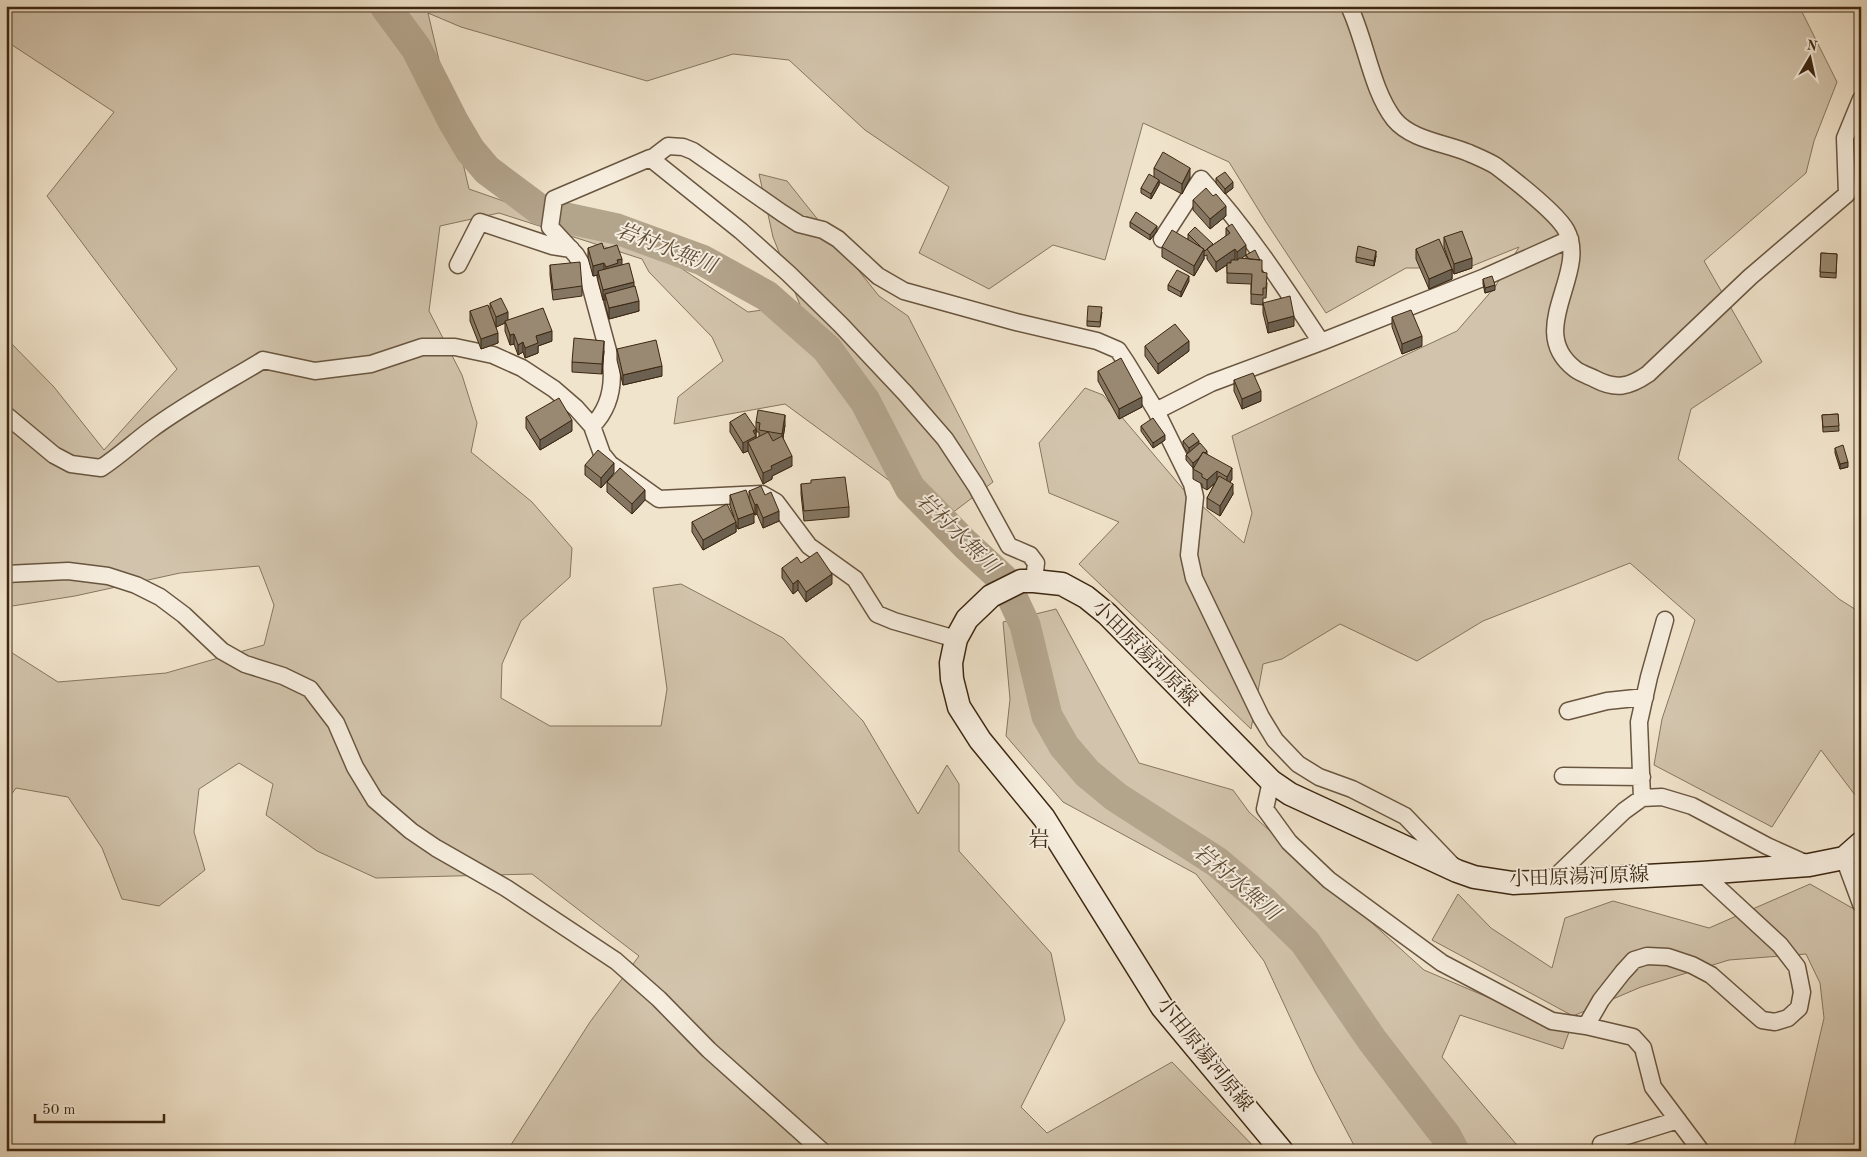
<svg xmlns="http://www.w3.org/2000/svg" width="1867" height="1157" font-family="'Old Standard TT','Noto Serif JP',serif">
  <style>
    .green { fill: #d2c4ac; stroke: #87765e }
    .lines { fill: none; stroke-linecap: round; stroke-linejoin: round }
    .river { stroke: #b3a48c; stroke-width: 31 }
    .minor-casing { stroke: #695640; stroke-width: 19 }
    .secondary-casing { stroke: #3c2711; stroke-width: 25 }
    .minor { stroke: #f6edde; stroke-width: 16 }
    .secondary { stroke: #f6edde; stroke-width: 22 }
    .wall { fill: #847662; stroke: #3c2711 }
    .shaded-wall { fill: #6c6050; stroke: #3c2711 }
    .building { fill: #9a8972; stroke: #3c2711 }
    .labels { text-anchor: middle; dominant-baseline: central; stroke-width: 4; stroke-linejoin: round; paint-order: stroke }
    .street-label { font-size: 20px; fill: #3c2711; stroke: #f6edde }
    .water-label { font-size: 21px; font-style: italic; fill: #604c36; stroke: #f6edde }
    .neighbourhood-label { font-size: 21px; fill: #3c2711; stroke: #f6edde }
  </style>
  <rect width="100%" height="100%" fill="#f1e4cc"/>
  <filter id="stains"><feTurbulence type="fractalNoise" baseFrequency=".004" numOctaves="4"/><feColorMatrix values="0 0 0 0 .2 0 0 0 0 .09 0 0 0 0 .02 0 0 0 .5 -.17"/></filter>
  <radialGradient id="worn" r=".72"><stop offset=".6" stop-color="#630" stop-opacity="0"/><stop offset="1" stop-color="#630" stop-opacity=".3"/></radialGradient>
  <path class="green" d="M6,6H1799L1837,82L1814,141L1806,173L1704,261L1762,362L1691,409L1678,459L1839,599L1861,613V803L1821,750L1772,827L1654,765L1662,719L1695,620L1630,563L1483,621L1417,661L1340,624L1282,659L1263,664L1251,729L1079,564L1119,522L1049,493L1039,443L1085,388L1103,395L1183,489L1244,543L1252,513L1232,436L1457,331L1495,287L1519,247L1467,268H1406L1326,313L1266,222L1229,162L1143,123L1105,260L1053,245L989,289L919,253L949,187L865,130L789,60L733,54L647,81L461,27L428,13L469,189L664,257L748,312L800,305L773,237L759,174L787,181L879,296L908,316L993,482L943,520L785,404L674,424L678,397L723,361L712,337L649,272L642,259L499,213L440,226L429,311L462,375L477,423L471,452L532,502L572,548L570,577L521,621L502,664L501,698L550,726H661L667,689L653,588L681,584L783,638L863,721L918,814L947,765L959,784V851L1051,953L1065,1020L1021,1107L1047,1133L1172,1062L1258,1151H507L590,1022L639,956L532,874L376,878L317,851L266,815L273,784L239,763L199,789L194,832L205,870L159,906L122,899L102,848L68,797L16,788L6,802V649L58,682L166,673L264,645L274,605L259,566L180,573L75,596L6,607V338L54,387L104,450L177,369L47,196L114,112L6,41Z
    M1056,609L1139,763L1233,790L1249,812L1424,970L1569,1032L1563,1049L1460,1015L1442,1057L1522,1151H1357L1315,1071L1264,961L1196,874L1063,802L1006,736L1010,699L1003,622Z
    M1810,884L1861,913V1151H1793L1824,1018L1820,983L1806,954L1729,960L1641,987L1573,1016L1432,940L1458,894L1491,928L1552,968L1565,918L1613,901L1709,928Z"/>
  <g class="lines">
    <path class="river" d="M385,6L416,48L453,121L470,150L487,170L539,209L566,218L617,229L702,260L767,296L827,349L865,401L910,488L965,544L1004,580L1025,625L1047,716L1064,746L1087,773L1116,797L1217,862L1264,902L1305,942L1372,1040L1446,1136L1454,1151"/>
    <defs>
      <path id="minor" d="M1349,6C1366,41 1371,89 1394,119C1411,140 1445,143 1469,153C1478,157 1488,161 1496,166C1513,179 1557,213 1566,230C1590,273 1524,330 1575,369C1580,373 1589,376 1595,379C1616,390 1629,387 1648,374L1750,277L1847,194L1845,138L1861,99
        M651,159L668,146L683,147L693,151L782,213L799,224L823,230L838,239L878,276L904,291L1016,322L1097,341L1118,350L1126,362L1156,411L1192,484L1195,497L1189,555L1194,578L1261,717L1275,740L1298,764L1319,777L1352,789L1405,816L1452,865
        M1162,239L1201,179C1247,229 1284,286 1321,342
        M458,265L480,222L552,246L571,249
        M1156,411L1211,383L1321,342L1485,277L1570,239
        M6,415L54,455L71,464L101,468C118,457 133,443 149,431C185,404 225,383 263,360L315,371L371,364L422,347H455L493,355L522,368L554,389L576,408L592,426L602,454L610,464L659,499L762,494L776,502L809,546L855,579L877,614L894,621L956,639
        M592,426C609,409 614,386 611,362L587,273L576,255L550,227L554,199L650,158L741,231L789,274L841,325L905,393L945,439L976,486L1009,546L1030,555L1036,563L1034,581
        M6,574L68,571L108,576L136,585L160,597L184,615L222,651L245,664L283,676L310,689L336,723L355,767L375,800L411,831L436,848L506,888L616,961L659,999L709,1050L822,1151
        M1568,711L1607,701L1645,697
        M1563,776L1642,777
        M1271,781L1265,809L1289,842L1329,880L1442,963L1552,1021L1586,1026
        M1642,798L1639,722L1649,677L1665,620
        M1844,858L1861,904
        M1551,881L1624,811L1642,798L1662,797L1692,806L1767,846L1807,864
        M1605,1151L1601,1144L1678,1120
        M1701,1151L1653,1087L1643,1048L1633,1037L1586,1026L1601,1000L1623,972L1634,960L1647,956L1668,957L1692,965L1711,975L1762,1020L1775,1022L1788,1018L1799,1008L1802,992L1797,967L1780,945L1702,873"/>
      <path id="secondary" d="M1282,1151L1162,1007L1044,818L980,740L959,707L952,679L951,663L956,639L967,619L991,596L1021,581H1034L1062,584L1086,597L1107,614L1271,781L1290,794L1457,871L1474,877L1513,883L1702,873L1809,865L1844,858L1861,843"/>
    </defs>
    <use href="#minor" class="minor-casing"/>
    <use href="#secondary" class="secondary-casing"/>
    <use href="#minor" class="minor"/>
    <use href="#secondary" class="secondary"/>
  </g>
  <path class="wall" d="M1154,168L1190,178L1182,194L1159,182V185L1151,199L1141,193V188L1154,177Z
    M1216,178L1233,188L1225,194L1216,183Z
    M1213,196L1226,216L1210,229L1193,210V200Z
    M1130,222L1157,231L1150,240L1130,227Z
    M1226,228L1246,255L1241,258L1246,259V255L1262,273L1267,283L1266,298H1263V303L1294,326L1268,333L1263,313V303V305L1251,304V284L1227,283V265L1216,272L1207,259V255L1205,256L1204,255V259L1194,276L1162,257V247L1188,239V234L1213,245L1226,236Z
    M1444,237L1472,268L1454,274L1452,269V279L1429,289L1416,259V249L1451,267L1444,247Z
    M588,248L604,249L622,265L634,286L639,311L609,319L605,304V300H603L598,281V275L593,276L588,258Z
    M1821,253L1837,254L1836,278L1820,277Z
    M1376,256L1374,266L1356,262V257Z
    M550,265L582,286V296L553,300L550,275Z
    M1483,279L1495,290L1485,293L1483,284Z
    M1189,281L1181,297L1168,290V285Z
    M490,303L508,321L552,341L538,346V353L525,358L523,352L518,355L514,344L510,345L505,331V323L496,327L498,343L481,349L470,321V311L490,309Z
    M1102,312L1100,327L1087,326V321Z
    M1392,317L1422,346L1402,354L1392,327Z
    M1145,346L1189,351L1158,374L1145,356Z
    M617,349L662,376L623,385L617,360Z
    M604,351L602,374L572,372V362Z
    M1098,371L1142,407L1119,419L1098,381Z
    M1234,380L1261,401L1242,409L1234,391Z
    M1838,414L1839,431L1823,432L1822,415Z
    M526,417L572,431L540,450L526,428Z
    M730,422L756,429V438L759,437V432H756V422L785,425L783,438L792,466L772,476V479L763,484L748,451L743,453L730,432Z
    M1141,426L1165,440L1153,448L1141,431Z
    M1183,441L1199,444L1207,454L1232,479L1230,482L1233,494L1220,516L1207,508V498L1215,483L1207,490L1202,487V484L1193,479V468L1186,460V455L1188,453L1183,446Z
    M1835,448L1848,467L1840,469L1835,453Z
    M585,465L614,473L601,488L585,475Z
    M607,482L645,500L632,514L607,492Z
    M801,484L849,507V517L804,521L801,494Z
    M749,491L765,495L779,521L763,528L757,514L755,515L752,509L754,523L738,529L736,525V532L703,550L692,532V522L734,517L730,506V495L749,500Z
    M801,563L832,584L806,602L798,590L793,594L782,578V568Z"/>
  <path class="shaded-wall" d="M1190,168V178L1182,194V184Z
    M1159,180V185L1151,199V194Z
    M1233,182V188L1225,194V189Z
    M1226,206V216L1210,229V219Z
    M1157,226V231L1150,240V235Z
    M1246,245V255L1237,262V252Z
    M1204,249V259L1194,276V266Z
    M1235,249V259L1216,272V262Z
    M1376,251V256L1374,266V261Z
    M1472,258V268L1454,274V264Z
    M622,259V269L606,277V267L617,260Z
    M604,263V273L598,271V275L593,276V266Z
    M1452,269V279L1429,289V279Z
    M1189,276V281L1181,297V292Z
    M634,282V292L605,294V300H603V290Z
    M1495,285V290L1485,293V288Z
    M639,301V311L609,319V308Z
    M508,312V322L505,321V323L496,327V317Z
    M1294,316V326L1268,333V323Z
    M552,331V341L538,346V353L525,358V348L536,336Z
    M498,333V343L481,349V339Z
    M514,334V344L510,345V335Z
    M1422,336V346L1402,354V344Z
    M604,341V351L602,374V364Z
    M1189,341V351L1158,374V364Z
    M523,342V352L518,355V345Z
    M662,366V376L623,385V375Z
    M1261,391V401L1242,409V399Z
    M1142,397V407L1119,419V409Z
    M785,415V425L782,444V434Z
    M572,420V431L540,450V440Z
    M756,429V446L748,442V451L743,453V443L753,431Z
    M1165,435V440L1153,448V443Z
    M1199,441V446L1189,454V448Z
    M1207,451V456L1193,468V463Z
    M792,456V466L772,476V479L763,484V473L771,466Z
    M1848,462V467L1840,469V464Z
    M614,463V473L601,488V478Z
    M1232,468V479L1227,487V477Z
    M1217,471V481L1207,490V480Z
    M1233,484V494L1220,516V506Z
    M645,490V500L632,514V504Z
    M757,504V514L755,515V505Z
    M779,511V521L763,528V518Z
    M754,513V523L738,529V519Z
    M736,522V532L703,550V540Z
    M832,574V584L806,602V592Z
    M798,580V590L793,594V584Z"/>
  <path class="building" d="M1163,152L1190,168L1182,184L1154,168Z
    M1225,172L1233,182L1225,189L1216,178Z
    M1149,174L1159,180L1151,194L1141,188Z
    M1206,188L1213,196L1216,194L1226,206L1210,219L1193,200Z
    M1136,212L1157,226L1150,235L1130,222Z
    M1232,224L1246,245L1237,252L1235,249L1216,262L1207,249L1230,233L1226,228Z
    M1195,227L1213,244L1207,249L1205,251L1188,234Z
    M1172,230L1204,249L1194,266L1162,247Z
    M1462,231L1472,258L1454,264L1444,237Z
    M1439,239L1452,269L1429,279L1416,249Z
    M602,243L604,249L617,245L622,259L617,260L618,263L606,267L604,263L593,266L588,248Z
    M1358,246L1376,251L1374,261L1356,257Z
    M1255,250L1260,260L1249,259L1246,255Z
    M1821,253L1837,254L1836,273L1820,272Z
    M1239,258L1262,260V272L1267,273L1266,288H1263V295L1251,294L1252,274L1227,273V263H1231V260H1238Z
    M580,262L582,286L553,290L550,265Z
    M629,263L634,282L603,290L598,271Z
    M1177,270L1189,276L1181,292L1168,285Z
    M1492,276L1495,285L1485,288L1483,279Z
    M635,286L639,301L609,308L605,294Z
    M1290,296L1294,316L1268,323L1263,303Z
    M501,298L508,312L496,317L490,303Z
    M488,305L498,333L481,339L470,311Z
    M1088,306L1102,307L1100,322L1087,321Z
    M543,308L552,331L536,336L538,343L525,348L523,342L518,345L514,334L510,335L505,321Z
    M1411,310L1422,336L1402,344L1392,317Z
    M1175,324L1189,341L1158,364L1145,346Z
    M574,338L604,341L602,364L572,362Z
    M656,340L662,366L623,375L617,349Z
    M1121,358L1142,397L1119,409L1098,371Z
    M1253,373L1261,391L1242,399L1234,380Z
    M559,398L572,420L540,440L526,417Z
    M758,410L785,415L782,434L759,430L760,423L756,422Z
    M745,413L756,429L753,431L756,436L743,443L730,422Z
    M1838,414L1839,426L1823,427L1822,415Z
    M1153,418L1165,435L1153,443L1141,426Z
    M768,432L773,441L782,436L792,456L771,466L772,469L763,473L748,442Z
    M1193,433L1199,441L1189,448L1183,441Z
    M1200,443L1207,451L1205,453L1203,452L1199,458L1193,463L1186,455Z
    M1843,445L1848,462L1840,464L1835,448Z
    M598,450L614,463L601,478L585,465Z
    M1203,452L1232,468L1227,477L1217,471L1207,480L1202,477V474L1193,469Z
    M620,468L645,490L632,504L607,482Z
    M1219,476L1233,484L1220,506L1207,498Z
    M845,477L849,507L804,511L801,484L811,483V480Z
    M761,486L765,495L771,492L779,511L763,518L757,504L755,505L749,491Z
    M746,490L754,513L738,519L730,495Z
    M727,504L736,522L703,540L692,522Z
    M817,552L832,574L806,592L798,580L793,584L782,568L797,557L801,563Z"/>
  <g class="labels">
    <g class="street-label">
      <text transform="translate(1144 654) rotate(45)">小田原湯河原線</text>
      <text transform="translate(1579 878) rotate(-2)">小田原湯河原線</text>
      <text transform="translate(1204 1055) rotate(51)">小田原湯河原線</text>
    </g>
    <g class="water-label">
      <text transform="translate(666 249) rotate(21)">岩村水無川</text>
      <text transform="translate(957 534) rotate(44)">岩村水無川</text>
      <text transform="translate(1236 883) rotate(40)">岩村水無川</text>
    </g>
    <g class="neighbourhood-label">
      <text x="1039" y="840">岩</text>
    </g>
  </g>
  <rect width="1867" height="1157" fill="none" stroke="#f1e4cc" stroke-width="25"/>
  <rect x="8" y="8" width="1852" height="1142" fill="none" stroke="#3c2711" stroke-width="2.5"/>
  <rect x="12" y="12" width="1842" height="1132" fill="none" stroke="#3c2711"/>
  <g transform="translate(1810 58) rotate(9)" stroke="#f6edde" stroke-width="4" paint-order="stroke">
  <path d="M0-4L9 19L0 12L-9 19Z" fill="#3c2711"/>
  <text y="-8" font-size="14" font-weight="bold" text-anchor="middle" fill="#3c2711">N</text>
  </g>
  <path d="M35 1114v8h129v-8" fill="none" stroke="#3c2711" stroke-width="2.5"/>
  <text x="42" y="1114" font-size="15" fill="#3c2711" stroke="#f6edde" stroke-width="4" paint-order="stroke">50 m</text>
  <rect width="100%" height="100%" filter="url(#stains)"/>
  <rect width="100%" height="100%" fill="url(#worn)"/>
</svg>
